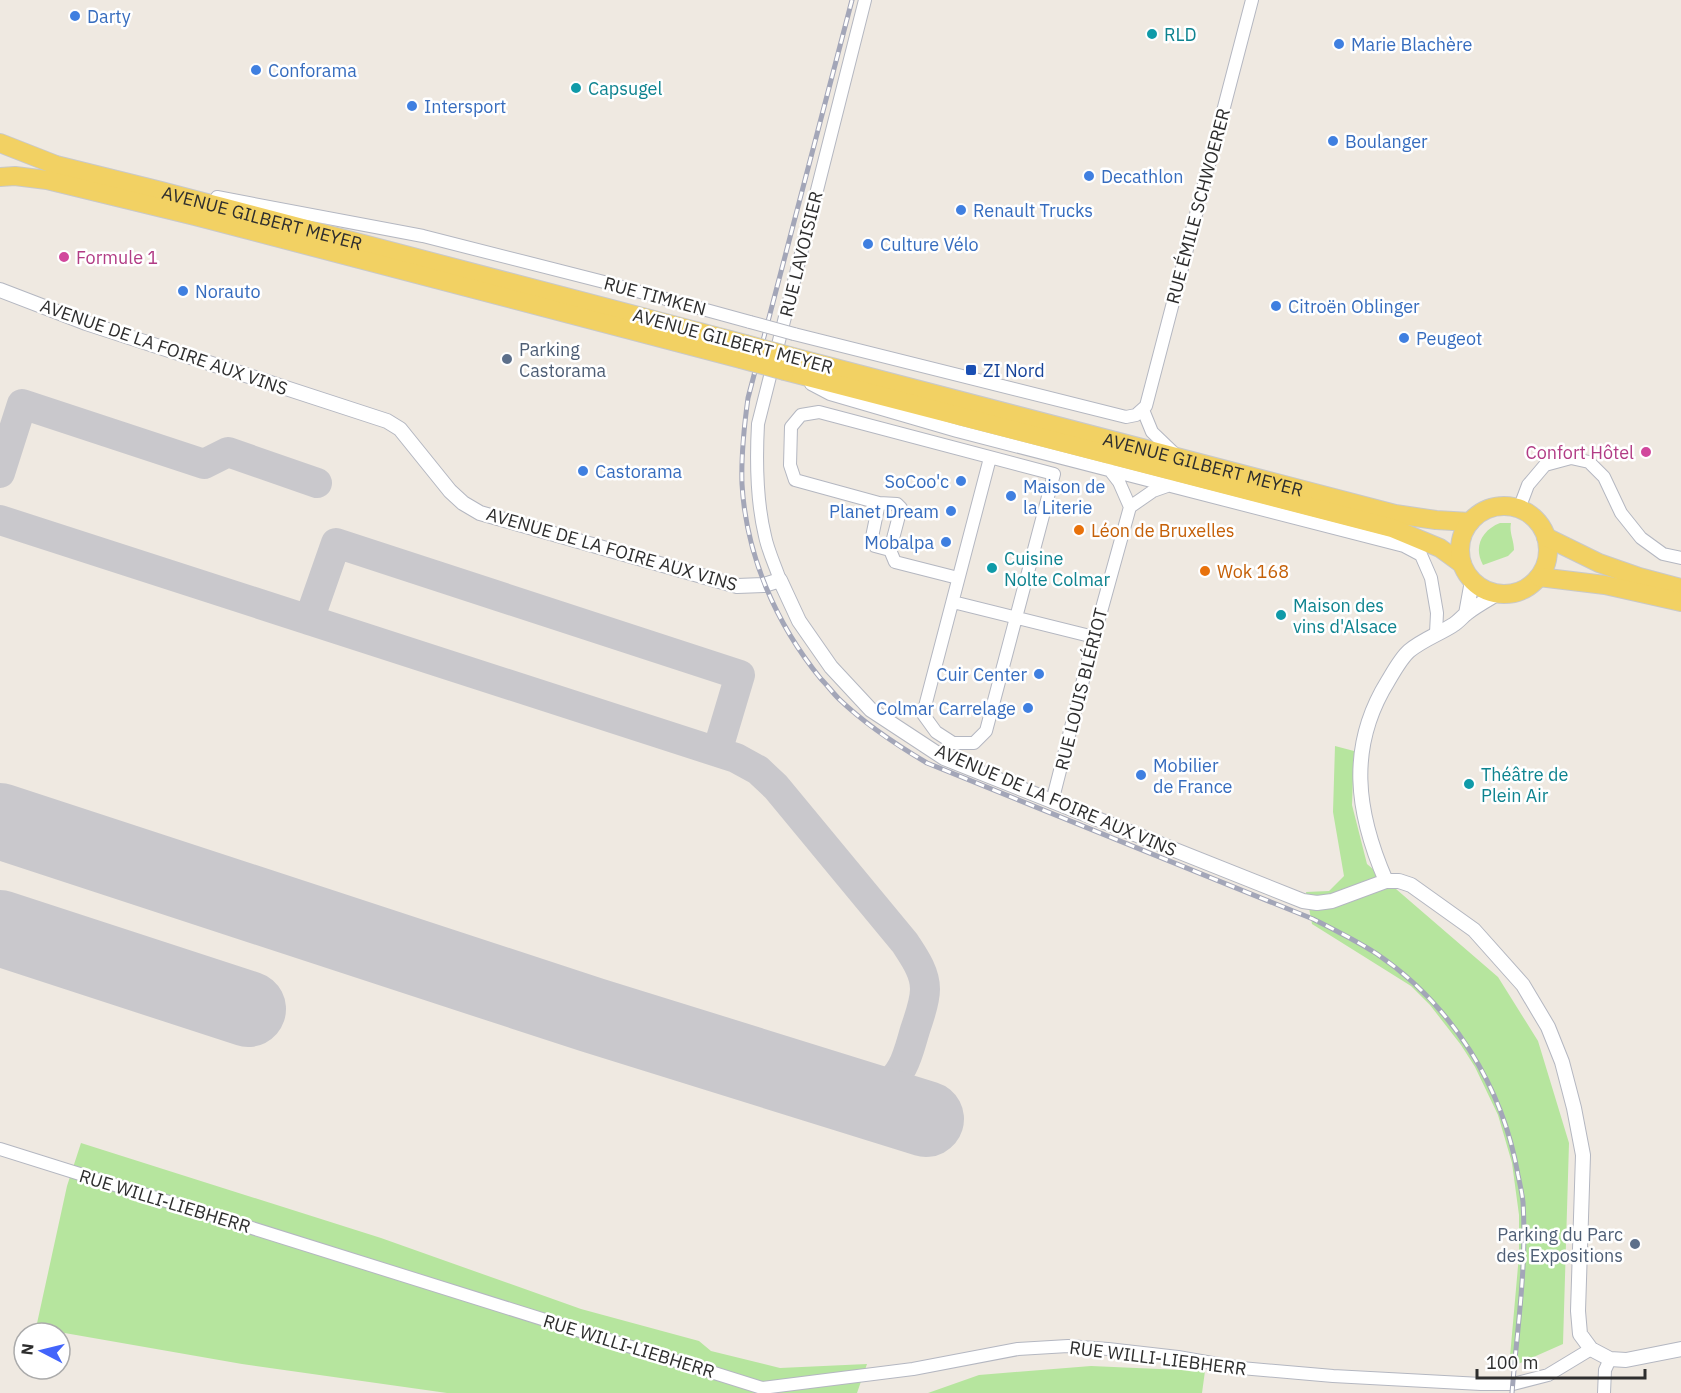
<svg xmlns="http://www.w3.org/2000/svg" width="1681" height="1393" font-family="'IBM Plex Sans',sans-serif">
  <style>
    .green { fill: #b6e59e }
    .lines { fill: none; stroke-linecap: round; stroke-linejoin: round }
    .taxiway { stroke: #c9c8cc; stroke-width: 30 }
    .runway { stroke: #c9c8cc; stroke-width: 76 }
    .minor-casing { stroke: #b4b7c1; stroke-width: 14 }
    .tertiary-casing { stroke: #b4b7c1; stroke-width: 16 }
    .primary-casing { stroke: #c9c9c9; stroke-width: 20 }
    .minor { stroke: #fff; stroke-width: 12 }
    .tertiary { stroke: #fff; stroke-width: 14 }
    .primary { stroke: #f2d163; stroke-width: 18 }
    .rail-casing { stroke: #a3a6b8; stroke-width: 5 }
    .rail { stroke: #fff; stroke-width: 3; stroke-dasharray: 9; stroke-linecap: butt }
    .minor-bridge-casing { stroke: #b4b7c1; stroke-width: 14; stroke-linecap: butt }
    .primary-bridge-casing { stroke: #c9c9c9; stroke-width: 20; stroke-linecap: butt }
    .minor-bridge { stroke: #fff; stroke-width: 12 }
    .primary-bridge { stroke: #f2d163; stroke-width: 18 }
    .shop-dot { fill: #3f7fe0; stroke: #fff; stroke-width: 2 }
    .culture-dot { fill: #0f9aa8; stroke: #fff; stroke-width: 2 }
    .hotel-dot { fill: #d1479c; stroke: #fff; stroke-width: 2 }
    .service-dot { fill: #5c6f8a; stroke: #fff; stroke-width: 2 }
    .transit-dot { fill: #1a4fb4; stroke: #fff; stroke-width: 2 }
    .food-dot { fill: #e8710a; stroke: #fff; stroke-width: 2 }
    .labels { text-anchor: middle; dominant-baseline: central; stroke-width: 5; stroke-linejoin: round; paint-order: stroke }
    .shop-label { font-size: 18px; fill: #366cbe; stroke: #fff; text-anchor: start }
    .culture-label { font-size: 18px; fill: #0d838f; stroke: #fff; text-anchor: start }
    .street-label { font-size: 18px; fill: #2e2e2e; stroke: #fff }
    .hotel-label { font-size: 18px; fill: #b23c85; stroke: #fff; text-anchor: start }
    .service-label { font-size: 18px; fill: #4e5e75; stroke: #fff; text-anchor: start }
    .transit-label { font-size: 18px; fill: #164399; stroke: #fff; text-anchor: start }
    .food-label { font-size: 18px; fill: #c56008; stroke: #fff; text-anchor: start }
  </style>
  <rect width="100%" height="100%" fill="#efe9e1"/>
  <path class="green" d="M1500,523H1511C1509,533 1514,540 1514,550L1508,556L1483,565C1473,547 1482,530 1500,523Z
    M1335,746L1354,751L1352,805L1367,864L1498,977L1538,1041L1569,1143L1563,1344L1509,1368L1519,1255V1215L1512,1163L1498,1115L1475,1067L1461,1045L1430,1005L1411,986L1312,924L1306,892L1329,891L1344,876L1333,812Z
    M81,1143L381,1238L581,1309L699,1341L711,1351L780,1368L867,1364L857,1393H447L242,1364L36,1328L67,1186Z
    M1091,1366L1205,1371L1202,1393H928L979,1375Z"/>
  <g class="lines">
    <path class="taxiway" d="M0,473L22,404L204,464L228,452L317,483
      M0,520L736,758L758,770L776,787L905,943C914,957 925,972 925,989C925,1003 919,1017 915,1030C908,1053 904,1076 882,1088C875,1092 867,1095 860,1095C854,1095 847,1094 841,1093
      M309,620L336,543L740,675L717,752"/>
    <path class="runway" d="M0,821L592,1015L926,1119
      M0,928L248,1009"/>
    <defs>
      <path id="minor" d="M217,197L423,236L604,282L750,322
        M794,334L1126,417L1136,415L1146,406L1252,0
        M811,384L830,394L957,431L1404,546L1421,555L1431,578L1437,613L1436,633
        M1143,410L1152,432L1177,456
        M1109,469L1119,482L1130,507
        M879,503L897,504L901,508L890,550
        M1130,507L1153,491L1170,485
        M1519,509L1528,485L1545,465L1571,458L1589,462L1604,477L1621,513L1641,538L1663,554L1681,558
        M958,578L895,562L890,550L875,546L872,537L879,503L795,480L790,465L791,427L801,415L819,412L1054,474L986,731L974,743H953L936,732L923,714L990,458
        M780,580C775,565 768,551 765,536C756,499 756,461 758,424L865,0
        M953,602L1094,637
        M1052,802L1094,637L1130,507
        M0,1149L762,1388L913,1369L1018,1349L1068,1346L1108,1349L1178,1357L1241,1368L1333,1376L1481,1384H1513L1548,1375L1591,1349
        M1604,1393L1605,1370L1610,1359"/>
      <path id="tertiary" d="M0,290L86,323L387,421L400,429L450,491L463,503L480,513L737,586L764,585L780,580L799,621L831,667L871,710L944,758L1303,901L1317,903L1332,901L1386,881H1399L1411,885L1474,930L1523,985L1548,1027L1562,1062L1574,1108L1583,1155L1578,1311L1580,1334L1591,1349L1610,1359L1626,1360L1681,1349
        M1466,614L1472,581
        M1386,881C1356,812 1347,747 1388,681C1394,671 1401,658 1409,651C1422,640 1439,634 1453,625C1458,622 1462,617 1467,613C1476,606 1487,600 1497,594"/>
      <g id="primary">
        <path id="s1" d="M0,143L56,165L161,191L745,344"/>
        <path d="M0,177L15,176L47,180L195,216L741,359"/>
        <path id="s2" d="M789,356L1395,514L1436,520L1470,522"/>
        <path d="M785,371L1392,528L1440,548L1462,564"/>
        <circle cx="1504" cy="550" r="44"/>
        <path d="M1546,537L1599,563L1639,577L1681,588"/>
        <path d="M1539,577L1605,585L1681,602"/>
      </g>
    </defs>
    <use href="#minor" class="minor-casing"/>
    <use href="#tertiary" class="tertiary-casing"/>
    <use href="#primary" class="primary-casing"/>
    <use href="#minor" class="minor"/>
    <use href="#tertiary" class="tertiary"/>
    <use href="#primary" class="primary"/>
    <defs>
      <path id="rail" d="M852,0L748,398C744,427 741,455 742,484C746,555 776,624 821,679C827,685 833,693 839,699C866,725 895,744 927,763L1313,919C1335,930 1357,941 1377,954C1452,1005 1503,1087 1518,1175C1520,1184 1522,1193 1523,1202C1527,1266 1517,1330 1512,1393"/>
    </defs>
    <use href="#rail" class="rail-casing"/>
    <use href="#rail" class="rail"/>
    <defs>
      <path id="minor-bridge" d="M750,322L794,334"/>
      <path id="primary-bridge" d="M745,344L789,356
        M741,359L785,371"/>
    </defs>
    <use href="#minor-bridge" class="minor-bridge-casing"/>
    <use href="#primary-bridge" class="primary-bridge-casing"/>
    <use href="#minor-bridge" class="minor-bridge"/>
    <use href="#primary-bridge" class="primary-bridge"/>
  </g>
  <g class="shop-dot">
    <circle cx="75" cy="16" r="6"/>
    <circle cx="1339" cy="44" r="6"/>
    <circle cx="256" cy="70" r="6"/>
    <circle cx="412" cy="106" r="6"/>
    <circle cx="1333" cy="141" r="6"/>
    <circle cx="1089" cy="176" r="6"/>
    <circle cx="961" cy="210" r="6"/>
    <circle cx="868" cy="244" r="6"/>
    <circle cx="183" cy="291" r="6"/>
    <circle cx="1276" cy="306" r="6"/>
    <circle cx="1404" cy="338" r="6"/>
    <circle cx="583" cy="471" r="6"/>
    <circle cx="961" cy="481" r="6"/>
    <circle cx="1011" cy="496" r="6"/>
    <circle cx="951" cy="511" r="6"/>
    <circle cx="946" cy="542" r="6"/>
    <circle cx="1039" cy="674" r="6"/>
    <circle cx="1028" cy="708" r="6"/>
    <circle cx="1141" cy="775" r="6"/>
  </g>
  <g class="culture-dot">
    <circle cx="1152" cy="34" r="6"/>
    <circle cx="576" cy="88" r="6"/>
    <circle cx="992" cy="568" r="6"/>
    <circle cx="1281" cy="615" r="6"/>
    <circle cx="1469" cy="784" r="6"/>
  </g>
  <g class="hotel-dot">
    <circle cx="64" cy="257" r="6"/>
    <circle cx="1646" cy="452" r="6"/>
  </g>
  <g class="service-dot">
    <circle cx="507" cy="359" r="6"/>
    <circle cx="1635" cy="1244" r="6"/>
  </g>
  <rect class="transit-dot" x="965" y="364" width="12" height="12" rx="3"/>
  <g class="food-dot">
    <circle cx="1079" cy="530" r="6"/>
    <circle cx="1205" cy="571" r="6"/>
  </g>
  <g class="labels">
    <g class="shop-label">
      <text x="87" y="16">Darty</text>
      <text x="1351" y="44">Marie Blachère</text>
      <text x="268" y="70">Conforama</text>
      <text x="424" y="106">Intersport</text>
      <text x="1345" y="141">Boulanger</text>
      <text x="1101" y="176">Decathlon</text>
      <text x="973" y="210">Renault Trucks</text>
      <text x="880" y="244">Culture Vélo</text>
      <text x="195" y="291">Norauto</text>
      <text x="1288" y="306">Citroën Oblinger</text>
      <text x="1416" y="338">Peugeot</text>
      <text x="595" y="471">Castorama</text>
      <text x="949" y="481" text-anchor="end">SoCoo'c</text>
      <text x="1023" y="486">Maison de<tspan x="1023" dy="21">la Literie</tspan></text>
      <text x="939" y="511" text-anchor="end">Planet Dream</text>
      <text x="934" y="542" text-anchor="end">Mobalpa</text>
      <text x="1027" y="674" text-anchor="end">Cuir Center</text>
      <text x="1016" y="708" text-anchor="end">Colmar Carrelage</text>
      <text x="1153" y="765">Mobilier<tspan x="1153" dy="21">de France</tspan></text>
    </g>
    <g class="culture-label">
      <text x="1164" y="34">RLD</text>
      <text x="588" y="88">Capsugel</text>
      <text x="1004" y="558">Cuisine<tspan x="1004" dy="21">Nolte Colmar</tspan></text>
      <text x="1293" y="605">Maison des<tspan x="1293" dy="21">vins d'Alsace</tspan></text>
      <text x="1481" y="774">Théâtre de<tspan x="1481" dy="21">Plein Air</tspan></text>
    </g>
    <g class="street-label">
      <text transform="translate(1198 206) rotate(-75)">RUE ÉMILE SCHWOERER</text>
      <text stroke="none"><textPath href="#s1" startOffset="273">AVENUE GILBERT MEYER</textPath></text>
      <text transform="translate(801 254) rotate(-76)">RUE LAVOISIER</text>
      <text transform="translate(655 296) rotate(15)">RUE TIMKEN</text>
      <text transform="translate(733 341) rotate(15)">AVENUE GILBERT MEYER</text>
      <text transform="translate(164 347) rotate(19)">AVENUE DE LA FOIRE AUX VINS</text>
      <text stroke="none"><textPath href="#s2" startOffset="428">AVENUE GILBERT MEYER</textPath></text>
      <text transform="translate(612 549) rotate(16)">AVENUE DE LA FOIRE AUX VINS</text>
      <text transform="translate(1081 689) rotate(-76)">RUE LOUIS BLÉRIOT</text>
      <text transform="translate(1056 800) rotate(23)">AVENUE DE LA FOIRE AUX VINS</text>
      <text transform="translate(165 1201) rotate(17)">RUE WILLI-LIEBHERR</text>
      <text transform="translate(629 1346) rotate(17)">RUE WILLI-LIEBHERR</text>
      <text transform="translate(1158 1358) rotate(7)">RUE WILLI-LIEBHERR</text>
    </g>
    <g class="hotel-label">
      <text x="76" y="257">Formule 1</text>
      <text x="1634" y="452" text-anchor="end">Confort Hôtel</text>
    </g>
    <g class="service-label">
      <text x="519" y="349">Parking<tspan x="519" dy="21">Castorama</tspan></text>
      <text x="1623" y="1234" text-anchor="end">Parking du Parc<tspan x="1623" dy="21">des Expositions</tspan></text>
    </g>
    <g class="transit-label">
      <text x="983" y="370">ZI Nord</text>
    </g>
    <g class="food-label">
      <text x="1091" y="530">Léon de Bruxelles</text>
      <text x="1217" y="571">Wok 168</text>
    </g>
  </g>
  <g transform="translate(42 1351) rotate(277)"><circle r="28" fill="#ffffff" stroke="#ababab" stroke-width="1.5"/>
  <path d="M0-4.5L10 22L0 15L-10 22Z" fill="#4264fb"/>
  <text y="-9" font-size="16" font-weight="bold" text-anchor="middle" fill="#2e2e2e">N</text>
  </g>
  <path d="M1477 1369v9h168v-9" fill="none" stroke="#2e2e2e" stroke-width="3"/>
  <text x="1486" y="1369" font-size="18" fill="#2e2e2e" stroke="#ffffff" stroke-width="4.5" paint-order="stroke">100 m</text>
</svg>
